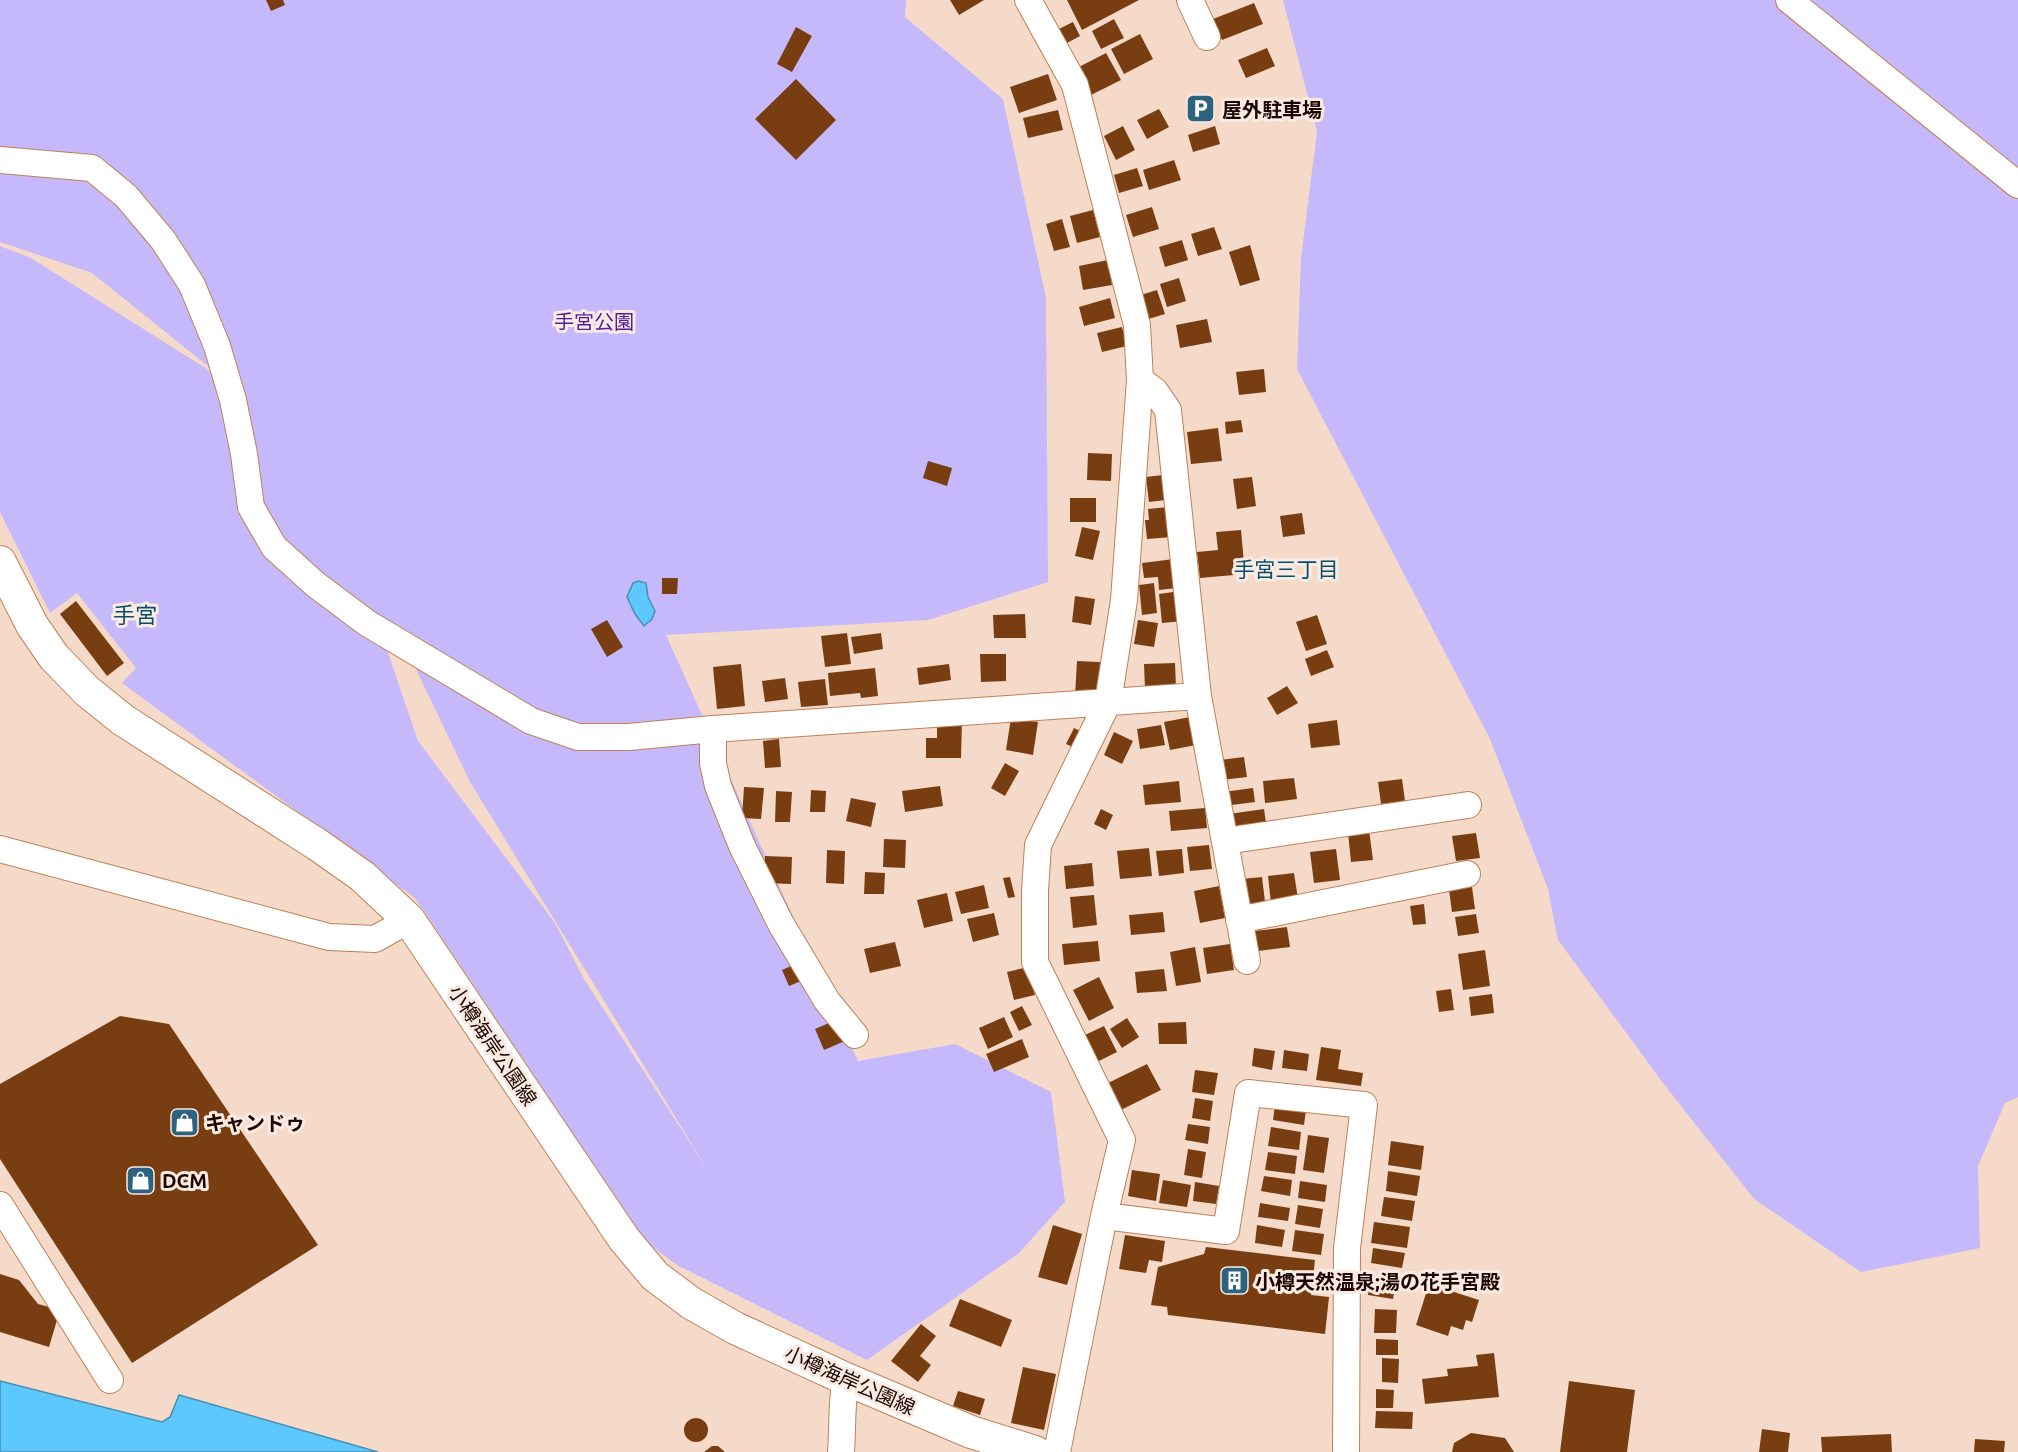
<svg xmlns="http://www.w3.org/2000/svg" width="2018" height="1452" font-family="Ubuntu,'Noto Sans JP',sans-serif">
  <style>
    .green { fill: #c6b9fb; fill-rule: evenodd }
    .water { fill: #5dc8fe; stroke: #4a8eb2; stroke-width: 1.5 }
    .building { fill: #783e12 }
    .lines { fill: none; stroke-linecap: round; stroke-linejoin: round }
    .minor-casing { stroke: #bf8056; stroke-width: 28 }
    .major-casing { stroke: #bf8056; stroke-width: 34 }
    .minor { stroke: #fff; stroke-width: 26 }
    .major { stroke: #fff; stroke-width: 32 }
    .labels { text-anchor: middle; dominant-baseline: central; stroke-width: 6; stroke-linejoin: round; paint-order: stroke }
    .poi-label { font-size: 20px; font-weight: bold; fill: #1c0600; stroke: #f9eae2; text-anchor: start }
    .park-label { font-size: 20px; fill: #4f1e9c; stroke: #f9eae2 }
    .street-label { font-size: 20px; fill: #1c0600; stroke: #f9eae2 }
    .neighbourhood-label { font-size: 21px; fill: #074e6c; stroke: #f9eae2 }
    .quarter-label { font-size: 22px; fill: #074e6c; stroke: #f9eae2 }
  </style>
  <rect width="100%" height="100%" fill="#f6dac9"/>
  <path class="green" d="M0,0H906L905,17L1003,99L1046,298L1048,582L928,620L666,635L858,1061L955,1044L1051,1092L1065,1202L1019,1253L867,1360L677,1265L646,1242L415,898L122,683L136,668L77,593L50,613L0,512V246L31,258L207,369L248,414L245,396L92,273L0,242ZM377,620L402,640L470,782L709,1172L584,979L555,923L418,741Z
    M1283,0H2018V1097L2005,1103L1978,1166L1980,1248L1861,1272L1754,1199L1663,1083L1558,940L1548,889L1490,739L1297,369L1301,258L1317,132Z"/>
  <path class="water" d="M638,581L646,583L648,597L655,611L652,619L644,626L635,614L627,597L633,583Z
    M0,1381L162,1422L170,1417L179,1395L378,1452H0Z"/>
  <path class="building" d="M266,0H283L285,5L271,11Z
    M950,0H984L959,15Z
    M1067,0H1139L1082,30Z
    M1254,3L1263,24L1222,40L1213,19Z
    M1114,19L1124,38L1101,49L1092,31Z
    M1073,22L1080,36L1067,43L1059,29Z
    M796,27L812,36L792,72L777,64Z
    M1140,34L1153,59L1124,74L1111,49Z
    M1267,48L1275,66L1246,78L1238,60Z
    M1106,53L1121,80L1091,95L1077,68Z
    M1048,74L1057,100L1019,113L1010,87Z
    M796,79L836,120L796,160L755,119Z
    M1159,109L1169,127L1147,139L1137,120Z
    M1058,110L1063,130L1028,138L1023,118Z
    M1123,126L1135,150L1116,160L1104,136Z
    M1215,126L1220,144L1193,152L1188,135Z
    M1174,160L1181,180L1149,190L1143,170Z
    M1137,168L1143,186L1119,193L1114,175Z
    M1152,207L1159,229L1133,237L1126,215Z
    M1093,210L1100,237L1077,243L1070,216Z
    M1062,219L1070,247L1054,251L1046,224Z
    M1214,227L1222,249L1198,256L1191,234Z
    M1182,240L1188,260L1165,267L1159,247Z
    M1250,245L1260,280L1240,286L1229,252Z
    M1108,260L1112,285L1083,290L1079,266Z
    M1179,278L1186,301L1167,307L1160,284Z
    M1157,290L1165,314L1145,320L1137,296Z
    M1110,298L1115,318L1084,326L1079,307Z
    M1207,319L1212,342L1180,348L1176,325Z
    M1122,327L1127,346L1102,352L1097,333Z
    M1264,369L1266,392L1239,395L1236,372Z
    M1241,420L1243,432L1226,434L1225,422Z
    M1218,428L1222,461L1191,464L1187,432Z
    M1088,453L1112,454L1111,481L1087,480Z
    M928,461L952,468L947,486L923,478Z
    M1163,475L1166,500L1149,502L1146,477Z
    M1252,477L1256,506L1237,509L1233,479Z
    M1070,498H1096V522H1070Z
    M1168,507L1172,537L1147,539L1145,520H1149L1148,509Z
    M1302,513L1305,534L1283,537L1280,516Z
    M1082,527L1100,531L1093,560L1075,556Z
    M1241,530L1245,574L1200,578L1197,552L1218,550L1216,532Z
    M1174,559L1177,588L1159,590L1158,577L1144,578L1142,563Z
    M662,578H678L677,594H662Z
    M1154,583L1157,613L1142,615L1139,585Z
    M1180,591L1184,621L1162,623L1159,594Z
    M1075,596L1095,599L1091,625L1072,622Z
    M76,601L124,663L107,676L60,614Z
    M1025,614L1026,638H994L993,615Z
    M1317,615L1327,644L1306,651L1296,622Z
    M607,620L623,647L607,657L591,629Z
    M1138,620L1158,623L1154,647L1134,644Z
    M847,633L851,664L825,667L821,636Z
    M881,633L883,649L854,654L851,637Z
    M1327,650L1334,667L1311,676L1305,659Z
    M980,654H1006V681L981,682Z
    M1077,661L1100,662L1099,697L1075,696Z
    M1175,663L1176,688L1145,689L1144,664Z
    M741,664L745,706L717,709L713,667Z
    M949,664L951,680L919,685L917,668Z
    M875,668L878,696L861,698L860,693L830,696L828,673Z
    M785,678L788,699L765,702L762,681Z
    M825,679L828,705L801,707L798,682Z
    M1287,686L1298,703L1277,715L1267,698Z
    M1190,717L1196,745L1170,750L1164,722Z
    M1011,718L1038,722L1033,755L1006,750Z
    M937,719L962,720L961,758H926V738H937Z
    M1337,720L1340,745L1311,748L1308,724Z
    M1161,725L1165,745L1140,749L1137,729Z
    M1074,728L1084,733L1077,749L1066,744Z
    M1114,732L1133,741L1122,764L1104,755Z
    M779,739L781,767L765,768L763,741Z
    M1244,757L1247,777L1222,780L1220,760Z
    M1005,763L1019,771L1005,796L991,788Z
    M1294,778L1297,799L1265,803L1263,781Z
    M1402,779L1405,801L1381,804L1378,782Z
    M1179,781L1181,802L1145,805L1143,785Z
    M940,786L943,806L905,812L902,791Z
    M744,787L764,788L761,819L742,818Z
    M1253,788L1255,802L1224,806L1223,792Z
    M811,790L826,791L825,812H810Z
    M776,791L792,792L790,822H775Z
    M851,798L876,803L871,827L846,821Z
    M1205,808L1207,828L1171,831L1169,811Z
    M1101,809L1113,815L1106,830L1094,824Z
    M1264,809L1267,830L1232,835L1229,814Z
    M1369,830L1373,860L1351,862L1348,833Z
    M1476,833L1480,858L1456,861L1452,836Z
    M884,839L906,840L905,868L883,867Z
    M1209,845L1212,869L1190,871L1187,847Z
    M1149,848L1152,876L1120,879L1117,851Z
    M1182,849L1184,873L1159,876L1156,851Z
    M1336,849L1340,880L1314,883L1310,852Z
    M827,850L845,851L844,884L826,883Z
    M765,856L792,857L791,884L764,883Z
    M1092,863L1094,886L1066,889L1064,866Z
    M865,872L885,873L884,894H864Z
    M1294,873L1298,899L1271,903L1268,876Z
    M1010,877L1015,897L1008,898L1003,878Z
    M1262,877L1266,910L1245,913L1241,879Z
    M984,885L989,908L961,914L955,892Z
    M1219,886L1225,918L1200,923L1194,891Z
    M1472,887L1475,909L1452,912L1449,890Z
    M947,893L953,921L924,928L917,900Z
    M1094,895L1097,925L1073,928L1070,897Z
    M1424,904L1426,924L1413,925L1410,906Z
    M1163,912L1165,932L1131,935L1129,915Z
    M994,913L999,935L973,942L967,919Z
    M1476,914L1479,933L1458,936L1455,917Z
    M1287,927L1290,947L1258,951L1255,931Z
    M1098,941L1100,961L1064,965L1062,944Z
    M895,942L901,966L870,973L864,949Z
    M1230,944L1234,970L1207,974L1203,948Z
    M1195,947L1201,982L1176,986L1170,952Z
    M1485,950L1490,986L1463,990L1458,954Z
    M800,962L808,978L789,986L782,970Z
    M1028,967L1035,995L1014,1000L1007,972Z
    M1164,969L1167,991L1137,993L1135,972Z
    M1099,977L1114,1008L1089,1021L1073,990Z
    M1451,989L1454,1010L1439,1012L1436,991Z
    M1492,994L1494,1013L1471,1016L1469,997Z
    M1022,1006L1032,1025L1019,1031L1010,1012Z
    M120,1016L169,1024L318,1245L132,1363L0,1159V1084Z
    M1004,1017L1013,1037L988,1049L979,1028Z
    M1127,1018L1139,1037L1122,1048L1110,1029Z
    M836,1020L845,1041L824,1050L815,1029Z
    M1186,1022L1187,1044H1159L1158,1023Z
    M1104,1026L1117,1052L1097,1062L1083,1036Z
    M1022,1039L1029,1057L994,1072L986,1054Z
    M1321,1047L1341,1050L1338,1069L1363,1073L1361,1086L1316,1080Z
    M1254,1048L1275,1051L1272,1070L1252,1066Z
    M1284,1050L1309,1054L1307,1071L1282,1068Z
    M1147,1064L1161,1090L1121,1110L1108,1083Z
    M1195,1070L1218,1073L1214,1095L1192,1092Z
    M1195,1098L1213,1101L1210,1121L1192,1118Z
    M1275,1105L1306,1110L1304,1125L1273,1120Z
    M1188,1124L1210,1127L1208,1144L1185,1140Z
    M1271,1127L1301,1132L1299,1150L1268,1146Z
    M1308,1135L1329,1138L1324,1173L1303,1170Z
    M1391,1141L1424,1146L1421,1170L1388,1165Z
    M1188,1149L1206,1152L1202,1178L1184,1175Z
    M1268,1152L1297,1156L1295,1174L1265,1170Z
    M1132,1170L1160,1174L1156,1201L1128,1196Z
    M1388,1171L1420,1176L1417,1196L1386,1191Z
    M1264,1176L1292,1180L1290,1196L1261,1191Z
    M1163,1180L1191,1185L1187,1207L1159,1203Z
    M1300,1181L1327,1185L1325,1202L1298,1198Z
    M1195,1182L1219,1186L1216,1204L1193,1201Z
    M1384,1197L1415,1201L1412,1221L1381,1216Z
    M1260,1203L1290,1208L1288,1221L1258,1217Z
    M1298,1205L1323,1209L1320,1228L1295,1224Z
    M1374,1222L1410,1227L1407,1248L1371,1243Z
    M1053,1225L1082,1234L1067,1285L1038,1277Z
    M1257,1225L1285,1230L1282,1247L1255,1243Z
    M1295,1230L1324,1234L1321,1255L1292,1251Z
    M1125,1235L1165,1241L1162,1262L1149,1260L1146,1273L1119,1269Z
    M1206,1247L1315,1260L1311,1295L1329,1297L1325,1334L1168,1315L1167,1307L1151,1305L1158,1267L1204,1254Z
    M1373,1248L1405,1253L1402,1268L1371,1263Z
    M0,1274L19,1280L38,1304L60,1310L49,1347L0,1332Z
    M1371,1276L1396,1280L1393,1299L1368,1295Z
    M1429,1284L1479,1300L1472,1322L1466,1320L1463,1330L1451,1326L1448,1336L1416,1325Z
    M960,1299L1012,1320L1001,1347L949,1326Z
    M1375,1309L1397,1310L1396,1333H1374Z
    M921,1324L936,1336L920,1356L931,1365L918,1382L891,1361Z
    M1376,1339L1398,1340V1355H1376Z
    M1494,1353L1499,1397L1425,1404L1422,1379L1448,1376L1447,1369L1478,1366L1476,1355Z
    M1382,1358L1399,1359L1398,1383L1382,1382Z
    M1023,1367L1056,1374L1044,1430L1011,1423Z
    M1569,1381L1635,1390L1627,1452H1560Z
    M1376,1389L1394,1390L1393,1408H1376Z
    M958,1391L985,1399L980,1415L953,1406Z
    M1376,1411L1413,1412L1412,1429L1375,1428Z
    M684 1430a12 12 0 1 1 24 0a12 12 0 1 1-24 0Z
    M1762,1429L1790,1433L1788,1452H1759Z
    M1471,1433L1505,1438L1514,1452H1452L1454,1443Z
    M1891,1434L1892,1452H1822L1821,1437Z
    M1975,1439L2005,1441L2004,1452H1974Z
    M712,1446H718L725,1452H704Z"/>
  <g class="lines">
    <defs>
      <path id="minor" d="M1028,0L1075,85L1137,325L1140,380L1124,600L1108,702L1038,845L1035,891V962L1122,1140L1104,1216L1057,1452
        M1190,0L1207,37
        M1789,0L2018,185
        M0,160L92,168L126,196L163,240L192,285L217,346L233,400L244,454L251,507L274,547L315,584L367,623L531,721L578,737H629L713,729L1198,696
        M1140,380L1155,391L1168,410L1198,696L1247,961
        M713,729V763L718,786L742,846L781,924L827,1001L855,1035
        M1225,841L1468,805
        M0,849L329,937L375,939L409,920
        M1239,920L1467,874
        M0,1205L110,1380
        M1104,1216L1226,1231L1248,1093L1364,1105L1347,1248L1346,1452
        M841,1452C843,1427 841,1403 846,1379"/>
      <path id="major" d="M0,562L32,625L54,657L87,691L123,720L318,845L362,876L409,920L624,1239L655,1276L691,1303L735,1328L846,1379L971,1432L1035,1452"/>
    </defs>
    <use href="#minor" class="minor-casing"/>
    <use href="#major" class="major-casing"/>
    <use href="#minor" class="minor"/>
    <use href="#major" class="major"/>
  </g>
  <defs>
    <symbol id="parking-square" viewBox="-11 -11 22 22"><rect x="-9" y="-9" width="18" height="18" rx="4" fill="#2e637f" stroke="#f9eae2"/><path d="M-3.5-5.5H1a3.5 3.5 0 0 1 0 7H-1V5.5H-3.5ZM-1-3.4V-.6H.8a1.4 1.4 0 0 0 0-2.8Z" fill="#fff"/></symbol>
    <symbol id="shop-square" viewBox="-11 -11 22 22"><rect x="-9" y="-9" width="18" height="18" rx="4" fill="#2e637f" stroke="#f9eae2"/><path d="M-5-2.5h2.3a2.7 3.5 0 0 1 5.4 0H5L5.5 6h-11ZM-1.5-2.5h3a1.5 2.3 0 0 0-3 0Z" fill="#fff"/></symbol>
    <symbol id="building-square" viewBox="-11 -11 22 22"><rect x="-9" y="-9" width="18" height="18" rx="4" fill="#2e637f" stroke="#f9eae2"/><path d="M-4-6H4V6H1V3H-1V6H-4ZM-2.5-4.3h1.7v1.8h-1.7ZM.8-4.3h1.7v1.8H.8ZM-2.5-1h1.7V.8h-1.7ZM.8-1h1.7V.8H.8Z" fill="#fff"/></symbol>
  </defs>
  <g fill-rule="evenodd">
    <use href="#parking-square" x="1184" y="92" width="33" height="33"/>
    <use href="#shop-square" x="168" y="1106" width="33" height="33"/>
    <use href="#shop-square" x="124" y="1164" width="33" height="33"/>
    <use href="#building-square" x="1218" y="1264" width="33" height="33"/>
  </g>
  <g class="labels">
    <g class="poi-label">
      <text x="1222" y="109">屋外駐車場</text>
      <text x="205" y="1122">キャンドゥ</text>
      <text x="162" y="1180">DCM</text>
      <text x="1255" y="1281">小樽天然温泉;湯の花手宮殿</text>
    </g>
    <g class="park-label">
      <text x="594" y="321">手宮公園</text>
    </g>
    <g class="street-label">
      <text transform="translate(493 1045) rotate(56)">小樽海岸公園線</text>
      <text transform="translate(850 1380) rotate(24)">小樽海岸公園線</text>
    </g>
    <g class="neighbourhood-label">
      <text x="1286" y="569">手宮三丁目</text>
    </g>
    <g class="quarter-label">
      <text x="135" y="614">手宮</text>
    </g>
  </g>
</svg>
